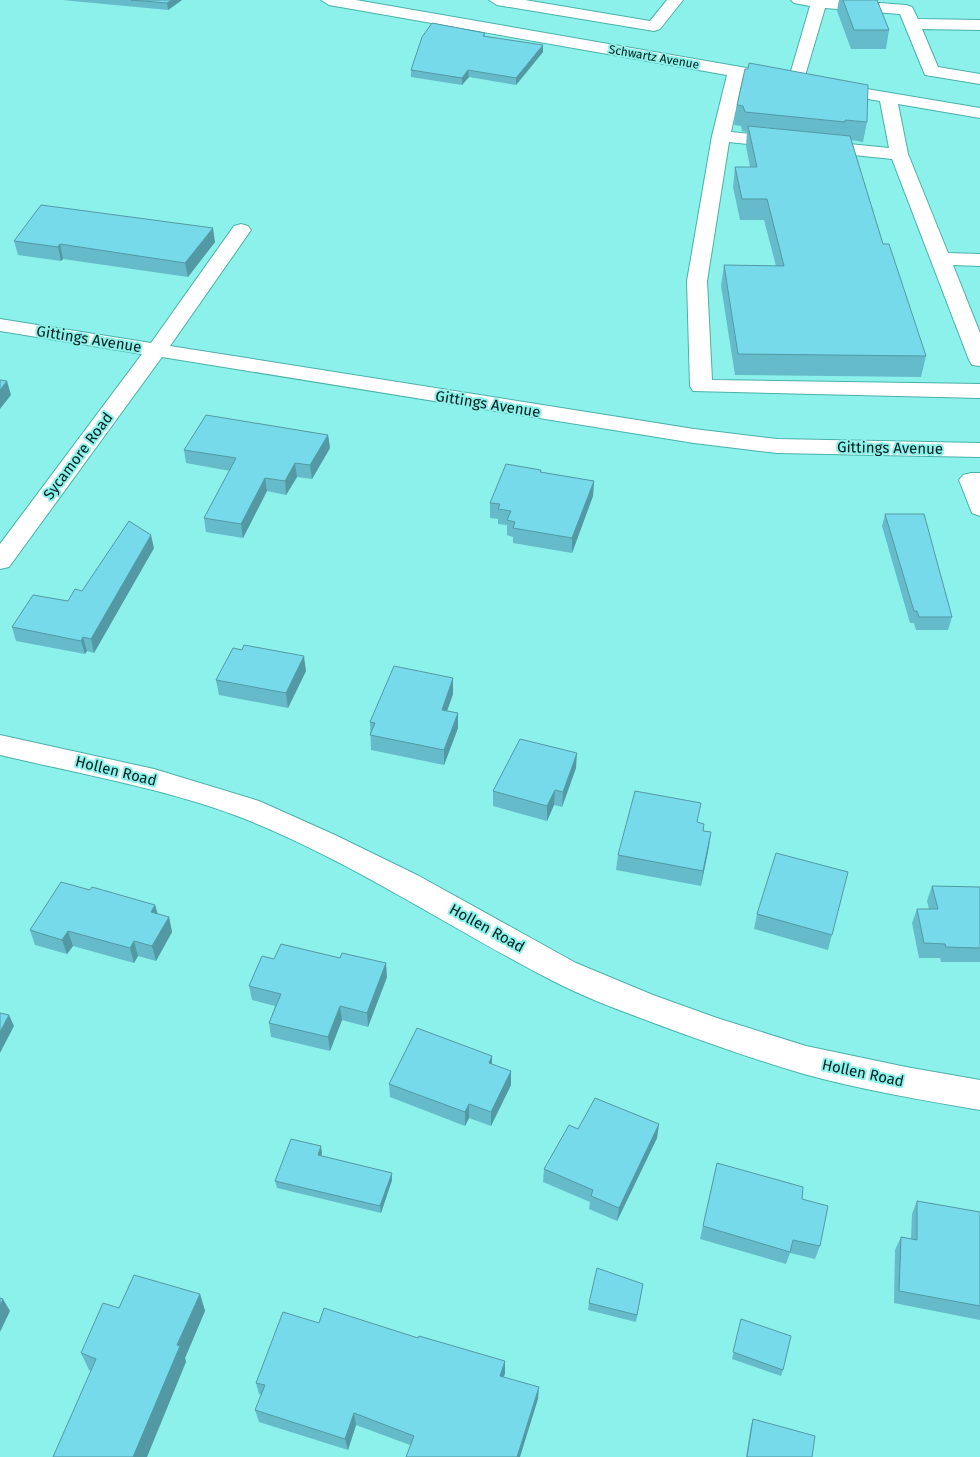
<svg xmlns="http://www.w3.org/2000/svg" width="980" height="1457" font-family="'Fira Sans',sans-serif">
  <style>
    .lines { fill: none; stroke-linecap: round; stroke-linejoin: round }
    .minor-casing { stroke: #49b1aa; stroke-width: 2 }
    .minor { fill: #fff; fill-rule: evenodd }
    .wall { fill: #65bbc9 }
    .shaded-wall { fill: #5399a4 }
    .building { fill: #76daea; stroke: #5399a4 }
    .labels { text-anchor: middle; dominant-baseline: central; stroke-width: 4; stroke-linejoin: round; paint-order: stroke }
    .far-street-label { font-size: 12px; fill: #001f1d; stroke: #8cf1ea }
    .street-label { font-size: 15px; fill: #001f1d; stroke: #8cf1ea }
  </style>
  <rect width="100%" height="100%" fill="#8cf1ea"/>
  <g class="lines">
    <defs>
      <path id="minor" d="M321,0H356L781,74L789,78L810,6L794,3L791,0H840L906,5L912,7L918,19L980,20V30L922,29L938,67L980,74V84L925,75L900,14L825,8L802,86H790L788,81L781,84L743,77L731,132L889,148L880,101L825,92L823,88L825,84L831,83L980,108V118L898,104L908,154L948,253L980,254V266L953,265L980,333V366L972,365L969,360L892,159L729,142L707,281L712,380L980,384V398L693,391L690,386L687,281L712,136L727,75L329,5Z
        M489,0H525L650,21L667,0H683L660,29L654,31L497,5Z
        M241,224L248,226L251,230L170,346L694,429L777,439L980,443V457L777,453L694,443L162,357L9,567L0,569V544L142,354L0,331V319L151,343L234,226Z
        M971,473H980V516L972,513L959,480L963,475Z
        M0,735L154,769L259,801L335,835L419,876L576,963L653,995L717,1018L806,1046L906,1067L980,1080V1110C922,1100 862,1090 804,1074C759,1061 714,1045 670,1029C630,1014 590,1000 553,981C448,927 350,860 240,817C163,788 80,774 0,755Z"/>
    </defs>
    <use href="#minor" class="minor-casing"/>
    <use href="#minor" class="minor"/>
  </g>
  <path class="wall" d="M62,0H182L168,10Z
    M839,0H877L889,30L886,49H851L837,11Z
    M485,33V36L543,52L516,85L469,77L462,85L411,77V70Z
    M737,105L867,122L863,142L851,140L883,244L926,356L921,377L735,375L721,286L724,265L776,266L764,220H740L733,187L735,167H750L746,146L747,132L742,131L741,126L734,125Z
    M14,241L215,242L188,277L63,259L61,261L18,255Z
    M328,435L330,448L312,479L297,477L286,495L267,491L243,538L206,532L204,518L230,471L186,463L184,450Z
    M541,470V472L594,481L593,496L572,553L513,543V537L507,535V525L498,524V519L490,518V503Z
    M885,514L952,617L948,630H916L914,623H910L882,526Z
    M154,548L94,653L87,651L85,654L16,641L12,627L68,601L82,591Z
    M306,671L288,708L219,695L216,680Z
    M453,694L447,711L458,713V728L444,765L371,750L370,722Z
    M576,768L562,807L554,805L547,821L493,806V791Z
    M698,822L703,831L711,832L701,886L616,870L618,855Z
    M848,872L828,950L754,929L757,914Z
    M932,886L980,887V962H941L940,958H919L912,923L917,909H929L927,901Z
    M90,890L155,905L158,914L169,917L172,932L156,961L138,956L134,963L73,946L67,954L35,945L30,930Z
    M274,959L387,977L368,1027L342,1020L330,1051L271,1037L269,1023L275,1006L252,1000L249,986Z
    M492,1056V1064L511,1085L491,1126L469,1118L465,1126L390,1097L389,1084Z
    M659,1124L657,1138L617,1221L589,1209L590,1202L543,1182L544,1169L578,1129Z
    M322,1153L321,1156L392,1180L381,1213L277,1188L275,1181Z
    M717,1163L802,1199L820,1246L815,1259L790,1253L786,1264L700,1239Z
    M917,1201L980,1212V1320L894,1303L895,1250L901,1237L911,1239L912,1214Z
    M643,1284L636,1322L588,1310L589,1303Z
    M200,1294L205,1311L185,1358L186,1362L91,1371L89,1370L81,1353L119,1308Z
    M319,1323L505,1373L504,1377L538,1399L410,1445L356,1425L348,1450L259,1422L255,1410L262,1395L259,1394L256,1383Z
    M740,1325L783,1370L781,1376L732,1359Z
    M753,1419L812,1457H746L751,1425Z"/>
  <path class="shaded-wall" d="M172,0H182L168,10L167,3Z
    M543,45V52L516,85V78Z
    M468,70L469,77L462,85V78Z
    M213,228L215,242L188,277L185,263Z
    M60,244L63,259L61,261L58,247Z
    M7,381L11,395L0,409V390Z
    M328,435L330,448L312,479L310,465Z
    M295,463L297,477L286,495L285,481Z
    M265,478L267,491L243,538L241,524Z
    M594,481L593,496L572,553V538Z
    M151,535L154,548L94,653L91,639Z
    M83,637L87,651L85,654L81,641Z
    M304,656L306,671L288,708L286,693Z
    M453,678V694L442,725V710Z
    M458,713V728L444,765V750Z
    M577,753L576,768L562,807L563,792Z
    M555,790L554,805L547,821V806Z
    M711,832L709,847L701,886L703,871Z
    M155,905L159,920L151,912Z
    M169,917L172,932L156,961L152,946Z
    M68,931L73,946L67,954L62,940Z
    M134,941L138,956L134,963L130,948Z
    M386,963L387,977L368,1027L367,1013Z
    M340,1006L342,1020L330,1051L328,1037Z
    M9,1015L14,1026L0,1053V1032Z
    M492,1056V1070L489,1063Z
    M511,1071V1085L491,1126V1112Z
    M469,1104V1118L465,1126V1112Z
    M659,1124L657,1138L617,1221L619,1208Z
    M321,1146L322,1153L319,1162L318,1155Z
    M392,1173V1180L381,1213L380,1206Z
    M200,1294L205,1311L185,1358L186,1362L147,1457H133L177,1345Z
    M3,1299L10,1311L0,1332V1305Z
    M505,1361V1373L500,1387V1376Z
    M539,1387L538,1399L520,1457H517Z
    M354,1413L356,1425L348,1450L345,1439Z"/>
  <path class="building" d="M131,0H172L167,3Z
    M843,0H877L889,30H854Z
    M432,23L485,33L483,36L543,45L516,78L468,70L462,78L411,70L422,37Z
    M749,63L868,85L867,122L845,120V122L745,112L743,106L737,105L745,69H748Z
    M748,126L850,136L883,244H889L926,356L738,354L724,265L784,266L767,199H742L735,167H757Z
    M41,205L213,228L185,263L60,244L58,247L14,241Z
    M0,380L7,381L0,390Z
    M206,415L328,435L310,465L295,463L285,481L265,478L241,524L204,518L236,458L184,450Z
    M506,464L541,470L540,472L594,481L572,538L513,528L515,522L507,520L511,511L498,509L500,504L490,503Z
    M885,514H924L952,617H919L917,611H914Z
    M129,521L151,535L91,639L83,637L81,641L12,627L33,595L68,601L75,589L82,591Z
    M244,645L304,656L286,693L216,680L233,648L242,650Z
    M394,666L453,678L442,710L458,713L444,750L370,735L375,723L370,722Z
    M520,739L577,753L563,792L555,790L547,806L493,791Z
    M635,791L701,803L697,822L704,824L703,831L711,832L703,871L618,855Z
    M776,853L848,872L832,935L757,914Z
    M61,882L90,890L92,887L155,905L151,912L169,917L152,946L134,941L130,948L68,931L62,940L30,930Z
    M932,886L980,887V948L946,947L945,944L924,943L917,909H938Z
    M281,944L340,958L342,953L386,963L367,1013L340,1006L328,1037L269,1023L281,994L249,986L262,956L274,959Z
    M0,1013L9,1015L0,1032Z
    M417,1028L492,1056L489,1063L511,1071L491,1112L469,1104L465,1112L389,1084Z
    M595,1098L659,1124L619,1208L591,1196L593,1190L544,1169L569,1125L578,1129Z
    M291,1139L321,1146L318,1155L392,1173L380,1206L275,1181Z
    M717,1163L803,1187L802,1199L828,1206L820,1246L793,1240L790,1252L703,1226Z
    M917,1201L980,1212V1306L899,1291L901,1237L917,1240Z
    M597,1268L643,1284L637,1315L589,1303Z
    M134,1275L200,1294L177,1345L180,1346L133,1457H53L96,1359L81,1353L103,1303L119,1308Z
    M0,1298L3,1299L0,1305Z
    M324,1308L418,1338L419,1336L505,1361L500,1376L539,1387L517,1457H406L414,1436L354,1413L345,1439L255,1410L265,1385L256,1383L283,1312L319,1323Z
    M741,1319L791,1336L783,1370L733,1352Z
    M753,1419L815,1436L812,1457H747Z"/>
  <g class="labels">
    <g class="far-street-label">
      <text transform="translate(654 57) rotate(10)">Schwartz Avenue</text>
    </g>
    <g class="street-label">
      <text transform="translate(89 339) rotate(9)">Gittings Avenue</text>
      <text transform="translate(488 404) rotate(9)">Gittings Avenue</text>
      <text transform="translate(890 448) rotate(1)">Gittings Avenue</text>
      <text transform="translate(78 456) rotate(-53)">Sycamore Road</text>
      <text transform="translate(116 771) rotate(14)">Hollen Road</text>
      <text transform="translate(487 928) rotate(29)">Hollen Road</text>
      <text transform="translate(863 1073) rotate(12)">Hollen Road</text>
    </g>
  </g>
</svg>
